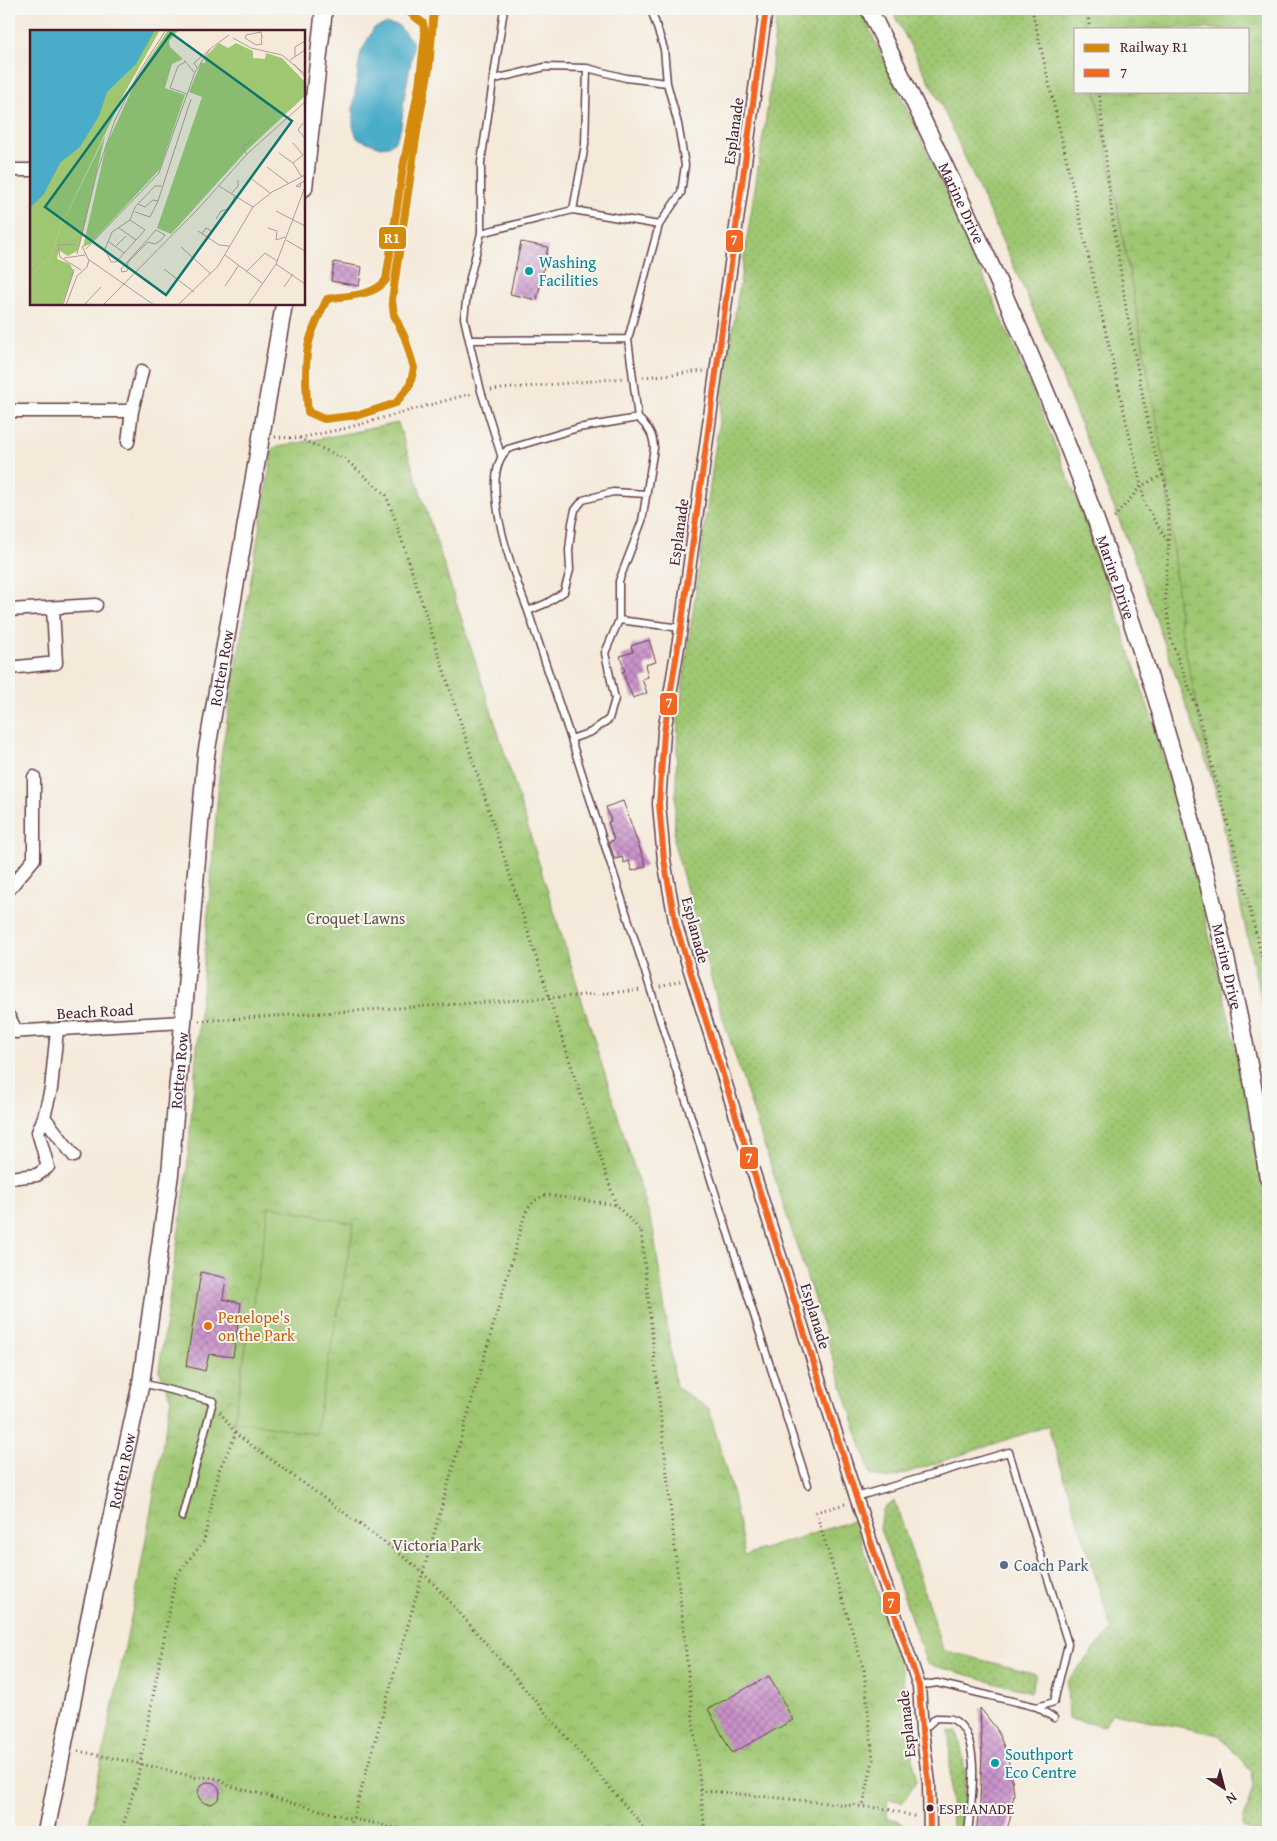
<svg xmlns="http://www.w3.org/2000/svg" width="1277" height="1841" font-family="'Gentium Book Plus',serif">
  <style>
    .grass { fill: url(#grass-dots); stroke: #74734e }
    .wetland { fill: url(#wetland-marsh); stroke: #74734e }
    .park { fill: url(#park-crowns); stroke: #74734e }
    .garden { fill: #9fc772; stroke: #74734e }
    .water { fill: #49acc8; stroke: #4a667a }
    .building { fill: url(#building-cross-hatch) }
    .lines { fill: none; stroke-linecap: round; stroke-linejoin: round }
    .service-casing { stroke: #643d45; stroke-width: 9 }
    .minor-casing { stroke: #643d45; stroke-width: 15 }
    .tertiary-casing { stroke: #643d45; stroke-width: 19 }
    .path { stroke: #643d45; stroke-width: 3; stroke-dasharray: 1 4; stroke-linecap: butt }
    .service { stroke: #fff; stroke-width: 6 }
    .minor { stroke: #fff; stroke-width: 12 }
    .tertiary { stroke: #fff; stroke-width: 16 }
    .bus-1-casing { stroke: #f6f6f2; stroke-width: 10 }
    .bus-1 { stroke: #f26522; stroke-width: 6 }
    .rail-1-casing { stroke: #f6f6f2; stroke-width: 11 }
    .rail-1 { stroke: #d48b09; stroke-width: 8 }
    .culture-dot { fill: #0f9aa8; stroke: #f6f6f2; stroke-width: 2 }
    .food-dot { fill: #e8710a; stroke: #f6f6f2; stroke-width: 2 }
    .service-dot { fill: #5c6f8a; stroke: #f6f6f2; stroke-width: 2 }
    .bus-dot { fill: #4a1f2b; stroke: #f6f6f2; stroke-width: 2 }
    .labels { text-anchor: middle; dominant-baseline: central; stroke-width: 4; stroke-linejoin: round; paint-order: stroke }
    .bus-label { font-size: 15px; fill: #4a1f2b; stroke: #f6f6f2; text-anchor: start }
    .street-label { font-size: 16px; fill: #4a1f2b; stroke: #f6f6f2 }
    .culture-label { font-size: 16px; fill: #0d838f; stroke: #f6f6f2; text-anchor: start }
    .park-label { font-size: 16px; fill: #645140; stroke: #f6f6f2 }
    .food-label { font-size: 16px; fill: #c56008; stroke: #f6f6f2; text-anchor: start }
    .service-label { font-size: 16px; fill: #4e5e75; stroke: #f6f6f2; text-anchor: start }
    .inset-road { fill: none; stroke: #b19994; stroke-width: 1 }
    .view { fill: #0f766e; fill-opacity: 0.15; stroke: #0f766e; stroke-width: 2.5 }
    .inset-edge { fill: none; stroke: #4a1f2b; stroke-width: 2.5 }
    .line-badge { stroke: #f6f6f2; stroke-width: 2 }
    .badge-label { font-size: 14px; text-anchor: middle; font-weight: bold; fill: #fff }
  </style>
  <defs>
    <pattern id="grass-dots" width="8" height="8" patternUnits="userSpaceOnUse" patternTransform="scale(1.25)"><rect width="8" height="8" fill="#9fc772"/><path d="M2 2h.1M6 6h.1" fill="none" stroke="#8aaa63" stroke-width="1.8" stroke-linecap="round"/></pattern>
    <pattern id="wetland-marsh" width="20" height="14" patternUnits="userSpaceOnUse" patternTransform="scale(1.25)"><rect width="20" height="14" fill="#9fc772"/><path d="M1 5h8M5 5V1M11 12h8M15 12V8" fill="none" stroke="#8aaa63"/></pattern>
    <pattern id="park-crowns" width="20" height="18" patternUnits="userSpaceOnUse" patternTransform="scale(1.25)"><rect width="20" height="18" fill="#9fc772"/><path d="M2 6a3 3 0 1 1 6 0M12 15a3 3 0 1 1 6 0" fill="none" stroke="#8aaa63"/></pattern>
    <pattern id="building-cross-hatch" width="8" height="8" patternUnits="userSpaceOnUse" patternTransform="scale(1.25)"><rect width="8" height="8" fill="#c992ca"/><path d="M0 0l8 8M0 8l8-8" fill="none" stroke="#a577a4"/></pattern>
  </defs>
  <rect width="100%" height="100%" fill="#f6f6f2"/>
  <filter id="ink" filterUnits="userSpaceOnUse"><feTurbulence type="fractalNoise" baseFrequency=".02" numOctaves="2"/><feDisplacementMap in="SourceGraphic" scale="10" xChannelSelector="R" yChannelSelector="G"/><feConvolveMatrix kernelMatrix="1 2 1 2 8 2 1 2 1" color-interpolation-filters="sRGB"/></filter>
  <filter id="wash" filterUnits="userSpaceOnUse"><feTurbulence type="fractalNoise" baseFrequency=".0096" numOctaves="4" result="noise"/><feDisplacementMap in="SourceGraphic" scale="20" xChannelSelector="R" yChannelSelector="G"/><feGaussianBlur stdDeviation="1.12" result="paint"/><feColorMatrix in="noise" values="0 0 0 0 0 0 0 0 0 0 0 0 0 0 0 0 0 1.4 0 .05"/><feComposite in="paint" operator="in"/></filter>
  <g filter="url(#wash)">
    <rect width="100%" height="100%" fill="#f5eada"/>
    <path class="grass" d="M777,9H860L956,213L1038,403L1091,535L1156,731L1186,839L1234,1038L1268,1214V1832H1254L1242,1826L1253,1786L1251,1771L1219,1735L1112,1713L1104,1726L1068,1719L1067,1681L1112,1629L1048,1426L888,1479L871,1475L717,1000L674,843L678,721L724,384L769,98Z
      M891,9H1081L1085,29H1076V91H1096L1165,466L1181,631L1216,790L1135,560L1048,343L940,102Z
      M895,1501L943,1650L1036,1674L1031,1692L927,1664L880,1529L883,1509Z
      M949,1731L957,1732C968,1769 966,1794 960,1832H952Z"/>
    <path class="wetland" d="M1081,9H1268V1032L1181,631L1165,466L1096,91H1248V29H1085Z"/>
    <path class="park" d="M398,423L499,735L653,1228L676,1387L709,1409L733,1495L745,1555L855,1520L902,1671L916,1781L903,1802L888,1799L886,1818L898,1820L908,1832H87L138,1583L171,1398L159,1370L186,1181L221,756L273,448Z"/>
    <path class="garden" d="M269,1206L354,1224L315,1434L234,1420Z"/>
    <path class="water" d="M386,24L398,25L413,42L414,46L404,98L401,127L396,140L389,146L380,147L357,138L353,126V110L359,62L361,52L374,28Z"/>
    <g id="blocks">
      <path class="building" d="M521,242L548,247L537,300L510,294Z
        M334,262L362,267L359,286L331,281Z
        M649,640L656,662L645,665L648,677L642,679L647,693L633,698L622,672L625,671L620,656L633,652L631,646Z
        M623,801L646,866L632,871L629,861L624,863L622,857L615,859L609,842L614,840L608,822L611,821L606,807Z
        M201,1272L226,1278L223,1299L241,1303L233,1357L209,1354L205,1371L186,1366Z
        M769,1676L793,1720L732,1753L708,1709Z
        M980,1708L996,1728L1005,1749L1011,1771L1014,1794L1010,1819L1006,1832H976L980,1802L982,1755Z
        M198 1793a11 11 0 1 1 22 0a11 11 0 1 1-22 0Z"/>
    </g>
  </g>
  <g filter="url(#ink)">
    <use href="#blocks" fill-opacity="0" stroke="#643d45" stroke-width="1"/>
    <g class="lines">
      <defs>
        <path id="service" d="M504,9L481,162V233L468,286L464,318L469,340L628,339
          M495,79L545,67L587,68L626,78L667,83
          M573,210L585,145L587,68
          M481,233L573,210L659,225
          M469,340L481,391L501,455
          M638,418L578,428L508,449C476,477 515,578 528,611L547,603L564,592L570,570L569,550L572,523L575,510L583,500L613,492L647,494
          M528,611L571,739L808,1485
          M619,620L681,628
          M571,739L591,732L609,719L615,699L605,653L619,620V581L642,521L654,448C653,434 649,428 638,418L628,339L659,225L681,193L685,165L678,124L667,83L664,49L651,9
          M142,1383L213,1401L182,1517
          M856,1497L1009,1452L1068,1644L1054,1702L1037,1707
          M919,1686L937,1683L1037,1707L1054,1718
          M923,1730L936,1718C941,1718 948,1718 952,1719C984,1734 971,1804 968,1832"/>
        <path id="minor" d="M766,9L681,628L664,732L659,804L664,860L676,926L856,1497L919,1686L922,1731L929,1783L930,1832
          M9,170H31
          M9,411H132
          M128,442L132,411L142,371
          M9,610L96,605
          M9,668L56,663L53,609
          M9,889L34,859V777
          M9,1017L17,1032
          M57,1030L51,1089L44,1117L74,1156
          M9,1032L183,1022
          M9,1178L37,1175L48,1167L38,1132L44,1117"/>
        <g id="tertiary">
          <path id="s1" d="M869,9C948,171 1027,334 1090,504C1157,683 1209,868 1247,1055C1256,1096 1261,1137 1268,1178"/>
          <path d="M304,188L324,9"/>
          <path id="s2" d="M46,1832L90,1614L141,1383L170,1174L206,755L284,304"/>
        </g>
      </defs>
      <use href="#service" class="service-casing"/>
      <use href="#minor" class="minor-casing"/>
      <use href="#tertiary" class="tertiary-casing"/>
      <path class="path" d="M1032,9L1141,486L1112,520
        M1087,9L1090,29
        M1099,91L1111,207L1126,308L1152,444L1167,488L1169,539L1165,595L1171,640L1196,706L1232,839L1268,981
        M643,377L704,371
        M491,390L624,378
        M275,437L299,438L343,429L473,393
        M299,438L345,459L386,495L397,525L616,1205
        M1163,475L1141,486L1146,507L1169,543
        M660,987L680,981
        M199,1021L550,998L641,990
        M220,1412L236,1434L399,1553L423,1573L445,1596L648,1832
        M845,1504L816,1512L864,1670L873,1760L863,1806
        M78,1751L155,1767L198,1778L207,1777L219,1779L227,1785L353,1819L416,1832
        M700,1790L887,1809L917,1817
        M121,1832L137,1780L176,1576L204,1541L219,1470L236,1434
        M349,1832L525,1214C530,1204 536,1198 547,1195L616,1205L641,1231L705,1832"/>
      <use href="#service" class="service"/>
      <use href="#minor" class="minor"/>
      <use href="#tertiary" class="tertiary"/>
      <defs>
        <path id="bus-1" d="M766,9L681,628L664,732L659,804L664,860L676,926L856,1497L919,1686L922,1731L929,1783L930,1832"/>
      </defs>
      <use href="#bus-1" class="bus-1-casing"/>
      <use href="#bus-1" class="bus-1"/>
      <defs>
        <path id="rail-1" d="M405,9L423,23L425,35L419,86L403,167L386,280C373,297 347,295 327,299C319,316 309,335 307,353C305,373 306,392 308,412L324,419L359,415L396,403L410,385L414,368L405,338L394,315L392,300L418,126L429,69L434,9"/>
      </defs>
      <use href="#rail-1" class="rail-1-casing"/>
      <use href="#rail-1" class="rail-1"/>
    </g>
  </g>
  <g class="culture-dot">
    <circle cx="529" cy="271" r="5"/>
    <circle cx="995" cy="1763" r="5"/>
  </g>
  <circle class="food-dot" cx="208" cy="1326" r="5"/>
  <circle class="service-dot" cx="1004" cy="1565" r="5"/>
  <circle class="bus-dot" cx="930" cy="1808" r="4.5"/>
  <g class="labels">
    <g class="bus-label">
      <text x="939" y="1808">ESPLANADE</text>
    </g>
    <g class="street-label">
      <text transform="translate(733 131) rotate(-82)">Esplanade</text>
      <text stroke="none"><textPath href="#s1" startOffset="215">Marine Drive</textPath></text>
      <text transform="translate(678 532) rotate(-82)">Esplanade</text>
      <text stroke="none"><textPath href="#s1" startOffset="620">Marine Drive</textPath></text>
      <text stroke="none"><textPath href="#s2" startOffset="1179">Rotten Row</textPath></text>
      <text transform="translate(696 930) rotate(75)">Esplanade</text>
      <text stroke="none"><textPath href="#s1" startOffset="1025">Marine Drive</textPath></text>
      <text transform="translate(95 1011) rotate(-3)">Beach Road</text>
      <text stroke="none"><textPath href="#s2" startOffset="774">Rotten Row</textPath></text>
      <text transform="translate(816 1316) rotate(73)">Esplanade</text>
      <text stroke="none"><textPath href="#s2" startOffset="369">Rotten Row</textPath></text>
      <text transform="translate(906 1724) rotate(-96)">Esplanade</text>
    </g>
    <g class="culture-label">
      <text x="539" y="262">Washing<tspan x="539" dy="18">Facilities</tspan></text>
      <text x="1005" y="1754">Southport<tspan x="1005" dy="18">Eco Centre</tspan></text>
    </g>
    <g class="park-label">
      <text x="356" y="918">Croquet Lawns</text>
      <text x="437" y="1545">Victoria Park</text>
    </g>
    <g class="food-label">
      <text x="218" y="1317">Penelope's<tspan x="218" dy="18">on the Park</tspan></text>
    </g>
    <g class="service-label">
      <text x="1014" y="1565">Coach Park</text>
    </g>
  </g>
  <g transform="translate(30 30)">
    <rect width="275" height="275" fill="#f5eada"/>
    <path d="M138,0H149L139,11L140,17L153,29L142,34L135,58L155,65L130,139L60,214L53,217L76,116L109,44ZM75,106L50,215L47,221L38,226L30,221L28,224L27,229L40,234L44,243L32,275H0V245L21,227L30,198Z" fill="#9fc772"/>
    <path d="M64,0H130L94,64L30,198L21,227L0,245V93Z" fill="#9fc772"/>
    <path d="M189,13L198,18L206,13L223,21V28L235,29L236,23L252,28L275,52V66L216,121L141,204L127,198L172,67L159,62L171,33H175V27Z" fill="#9fc772"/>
    <path d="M218 41a7 7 0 1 1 14 0a7 7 0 1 1-14 0ZM227 51a7 7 0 1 1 14 0a7 7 0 1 1-14 0ZM204,108L211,114L193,132L186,125Z" fill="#9fc772"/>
    <path d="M0,0H125L106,34L77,62L69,86L50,117L30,133L14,164L0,178Z" fill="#49acc8"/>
    <path class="inset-road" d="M230,0L231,2L232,7L231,9L232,14L226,15L215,8L216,5L231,2M203,8L221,18L252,25L275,44M265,26V17L275,11M154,30L164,42M260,30L275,20M155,32L148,36L140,58L157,64M264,34L275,47M167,38L164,33L179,20M273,93L268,100L275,108M263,113L273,125L263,133L272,147M249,123L263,133M217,124L212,118L223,109M237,137L258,153M222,149L240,163M271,153L270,157L266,156L274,151M189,156L223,177M201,164L208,156V150M128,171L161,69M246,181L275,196M105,182L120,187L128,171L123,170L115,177L108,174M186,189L191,181L199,179L205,166M100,190L115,200L86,232H81L75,219L82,202L100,190L105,177L125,156H132M89,198L106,210M238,198L247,201L246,210L255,207M126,200L135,205L131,210L125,214L118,212L98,232L97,241L92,242L91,239ZM168,201L189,215L199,216M172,204L176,198L183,202M256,210L275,221M78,211L94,223M28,215L30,227L51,240M28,215L45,214M52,216L58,229L124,275M85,217L96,206M151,217L181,244M56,219L129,143L165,42L180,19L199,5M47,224L67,142L85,90L109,42L136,0M195,225L232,253M34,228L55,225M246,234L275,254M134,239L164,262M217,241L235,223L247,231M195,256L209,235M254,257L263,244M33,275L44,239M36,275L47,246L57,237L59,230M54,275L71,257M73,275L168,179L217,124L275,72M148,275L188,236L223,177L242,162L275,145M218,275L246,234L275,157"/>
    <path class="view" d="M141,3L262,91L136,265L15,177Z"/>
    <rect width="275" height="275" class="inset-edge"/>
  </g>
  <g class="line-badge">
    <rect x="378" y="226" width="29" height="24" rx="5" fill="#d48b09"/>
    <rect x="725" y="229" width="19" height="24" rx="5" fill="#f26522"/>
    <rect x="659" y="692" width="19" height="24" rx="5" fill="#f26522"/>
    <rect x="739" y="1146" width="20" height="24" rx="5" fill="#f26522"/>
    <rect x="882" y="1591" width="19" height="24" rx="5" fill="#f26522"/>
  </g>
  <g class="badge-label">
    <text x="392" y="243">R1</text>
    <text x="734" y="245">7</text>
    <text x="669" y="708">7</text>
    <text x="749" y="1163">7</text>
    <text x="891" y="1608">7</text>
  </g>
  <rect width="1277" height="1841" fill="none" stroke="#f6f6f2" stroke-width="30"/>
  <rect x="1074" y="28" width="175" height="65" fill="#f6f6f2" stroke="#b1a0a2"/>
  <rect x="1084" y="44" width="25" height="8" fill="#d48b09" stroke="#b1a0a2"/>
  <text x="1120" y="52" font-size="15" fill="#4a1f2b">Railway R1</text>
  <rect x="1084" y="69" width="25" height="8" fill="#f26522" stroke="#b1a0a2"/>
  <text x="1120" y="78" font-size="15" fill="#4a1f2b">7</text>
  <g transform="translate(1224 1788) rotate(144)" stroke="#f6f6f2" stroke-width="4" paint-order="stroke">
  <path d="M0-4L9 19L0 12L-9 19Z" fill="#4a1f2b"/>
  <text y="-8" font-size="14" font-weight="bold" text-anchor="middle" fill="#4a1f2b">N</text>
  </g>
</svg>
